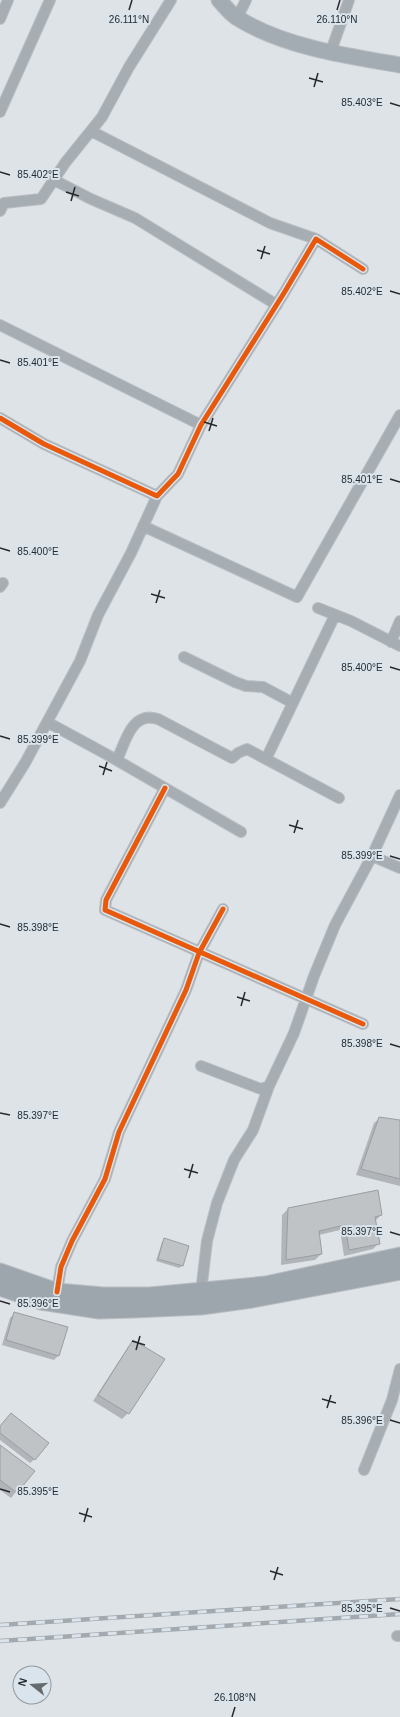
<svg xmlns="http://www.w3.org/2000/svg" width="400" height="1717" font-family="Helvetica,sans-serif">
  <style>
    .shadow { fill: #0003 }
    .building { fill: #bfc3c6; stroke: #9a9ea2 }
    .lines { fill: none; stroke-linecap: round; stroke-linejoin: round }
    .street-casing { stroke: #babec2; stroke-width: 12 }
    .secondary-casing { stroke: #babec2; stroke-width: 17 }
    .primary-casing { stroke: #babec2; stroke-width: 19 }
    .street { stroke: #a6adb3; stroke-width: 10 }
    .secondary { stroke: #a4acb3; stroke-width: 15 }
    .primary { stroke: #9da6ad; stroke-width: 17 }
    .rail-casing { stroke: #a4a9ae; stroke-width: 4.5 }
    .rail { stroke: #dae4ec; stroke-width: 3; stroke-dasharray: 9; stroke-linecap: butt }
    .cycleway-casing { stroke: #dae4ec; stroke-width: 8 }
    .cycleway { stroke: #e8590c; stroke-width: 5 }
    .ticks { fill: none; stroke: #262a2d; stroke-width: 1.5 }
    .ticks-label { font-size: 10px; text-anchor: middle; fill: #262a2d; stroke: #dae4ec; stroke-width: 4; stroke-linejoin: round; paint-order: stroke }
  </style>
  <rect width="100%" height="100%" fill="#dee3e8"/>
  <path class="shadow" d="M380,1118L400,1121V1186L356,1175L374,1123Z
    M288,1209L381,1215L375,1221L379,1243L373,1249L344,1256L340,1230L319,1235L321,1254L315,1260L281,1265L282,1215Z
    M164,1240L187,1247L182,1266L179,1268L156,1261L162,1242Z
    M14,1314L58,1356L54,1360L2,1345L10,1318Z
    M134,1341L164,1359L128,1413L122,1419L93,1401L128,1347Z
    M0,1427L35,1459L30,1463L0,1440Z
    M0,1446L33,1471L11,1498L0,1490Z"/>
  <path class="building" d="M379,1117L400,1120V1179L361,1169Z
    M378,1190L382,1215L375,1217L380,1244L349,1250L345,1225L319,1231L322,1254L286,1260L288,1208Z
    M164,1238L189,1246L183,1266L158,1259Z
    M14,1312L68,1327L59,1356L6,1340Z
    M133,1340L165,1359L129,1414L98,1395Z
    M11,1413L49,1443L35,1460L0,1433V1426Z
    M0,1445L35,1471L17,1493L0,1480Z"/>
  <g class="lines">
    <defs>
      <path id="street" d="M237,18L246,0
        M0,19L8,0
        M331,51L349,0
        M0,112L50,0
        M91,131L270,223L316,239
        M54,180L91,199L135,218L277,305
        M0,211L4,203L41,199L65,163L102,117L129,67L171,0
        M0,325L201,425
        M0,418L44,444L157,496L178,474L201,425L284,293L316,239L363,269
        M143,526L297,597L400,415
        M0,587L3,583
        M318,608L351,621L400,646
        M391,642L400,621
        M184,657L235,682L246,686L263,687L293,703
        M47,722L106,754L241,832
        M266,759L335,615
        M117,760C126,740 132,711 158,719L232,758L238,753L247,749L339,798
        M165,788L106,900L105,910L363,1024
        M0,803L25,763L80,661L98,615L131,553L157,496
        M372,856L400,868
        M201,1066L261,1089L269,1086L294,1033L314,976L335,925L372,856L400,795
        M57,1292L61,1267L72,1241L105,1179L119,1132L186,990L199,953L223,909
        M201,1292L207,1241L217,1203L234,1160L253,1130L269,1086
        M364,1470L392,1400L400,1369
        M397,1636H400"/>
      <path id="secondary" d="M219,0C225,6 231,15 239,19C285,47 347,56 400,65"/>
      <path id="primary" d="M0,1272L57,1292L103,1296H150L266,1285L400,1256
        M0,1287L41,1301L99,1310L134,1309L201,1306L252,1299L400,1271"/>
    </defs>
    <use href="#street" class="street-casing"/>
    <use href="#secondary" class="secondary-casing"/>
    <use href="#primary" class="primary-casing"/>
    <use href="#street" class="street"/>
    <use href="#secondary" class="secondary"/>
    <use href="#primary" class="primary"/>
    <defs>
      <path id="rail" d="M0,1625L400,1599
        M0,1641L400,1614"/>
    </defs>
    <use href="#rail" class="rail-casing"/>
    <use href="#rail" class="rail"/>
    <defs>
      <path id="cycleway" d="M0,418L44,444L157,496L178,474L201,425L284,293L316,239L363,269
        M165,788L106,900L105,910L363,1024
        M57,1292L61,1267L72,1241L105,1179L119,1132L186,990L199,953L223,909"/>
    </defs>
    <use href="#cycleway" class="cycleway-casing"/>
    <use href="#cycleway" class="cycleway"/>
  </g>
  <path class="ticks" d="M129,10L132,0M337,10L340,0M309,78L323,82M314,87L318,73M390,103L400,106M0,172L10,175M66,192L79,196M71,201L75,187M257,250L270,254M261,259L265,246M390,291L400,294M0,360L10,363M204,422L217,426M209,431L213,418M390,479L400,482M0,548L10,551M151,594L165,598M156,603L160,590M390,667L400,670M0,736L10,739M99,766L112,771M103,775L107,762M289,825L303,829M294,833L298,820M390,856L400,859M0,924L10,927M237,997L250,1001M241,1006L245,992M390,1044L400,1047M0,1113L10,1115M184,1169L198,1173M189,1178L193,1164M390,1232L400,1235M0,1301L10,1304M132,1341L145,1345M136,1350L140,1336M322,1399L336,1403M327,1408L331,1395M390,1420L400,1423M0,1489L10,1492M79,1513L92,1517M84,1522L88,1508M270,1571L283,1575M274,1580L278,1567M390,1608L400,1611M232,1717L235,1707"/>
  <g class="ticks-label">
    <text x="129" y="23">26.111°N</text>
    <text x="337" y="23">26.110°N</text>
    <text x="362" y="106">85.403°E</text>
    <text x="38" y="178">85.402°E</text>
    <text x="362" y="295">85.402°E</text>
    <text x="38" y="366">85.401°E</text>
    <text x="362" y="483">85.401°E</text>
    <text x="38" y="555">85.400°E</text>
    <text x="362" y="671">85.400°E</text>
    <text x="38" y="743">85.399°E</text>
    <text x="362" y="859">85.399°E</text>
    <text x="38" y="931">85.398°E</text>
    <text x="362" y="1047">85.398°E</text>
    <text x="38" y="1119">85.397°E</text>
    <text x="362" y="1235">85.397°E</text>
    <text x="38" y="1307">85.396°E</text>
    <text x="362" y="1424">85.396°E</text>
    <text x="38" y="1495">85.395°E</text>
    <text x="362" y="1612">85.395°E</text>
    <text x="235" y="1701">26.108°N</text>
  </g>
  <g transform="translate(32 1685) rotate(287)"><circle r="19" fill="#dae4ec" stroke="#929aa0"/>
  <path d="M0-3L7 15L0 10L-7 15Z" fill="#666b6e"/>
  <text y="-6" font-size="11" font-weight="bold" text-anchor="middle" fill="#262a2d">N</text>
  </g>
</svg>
